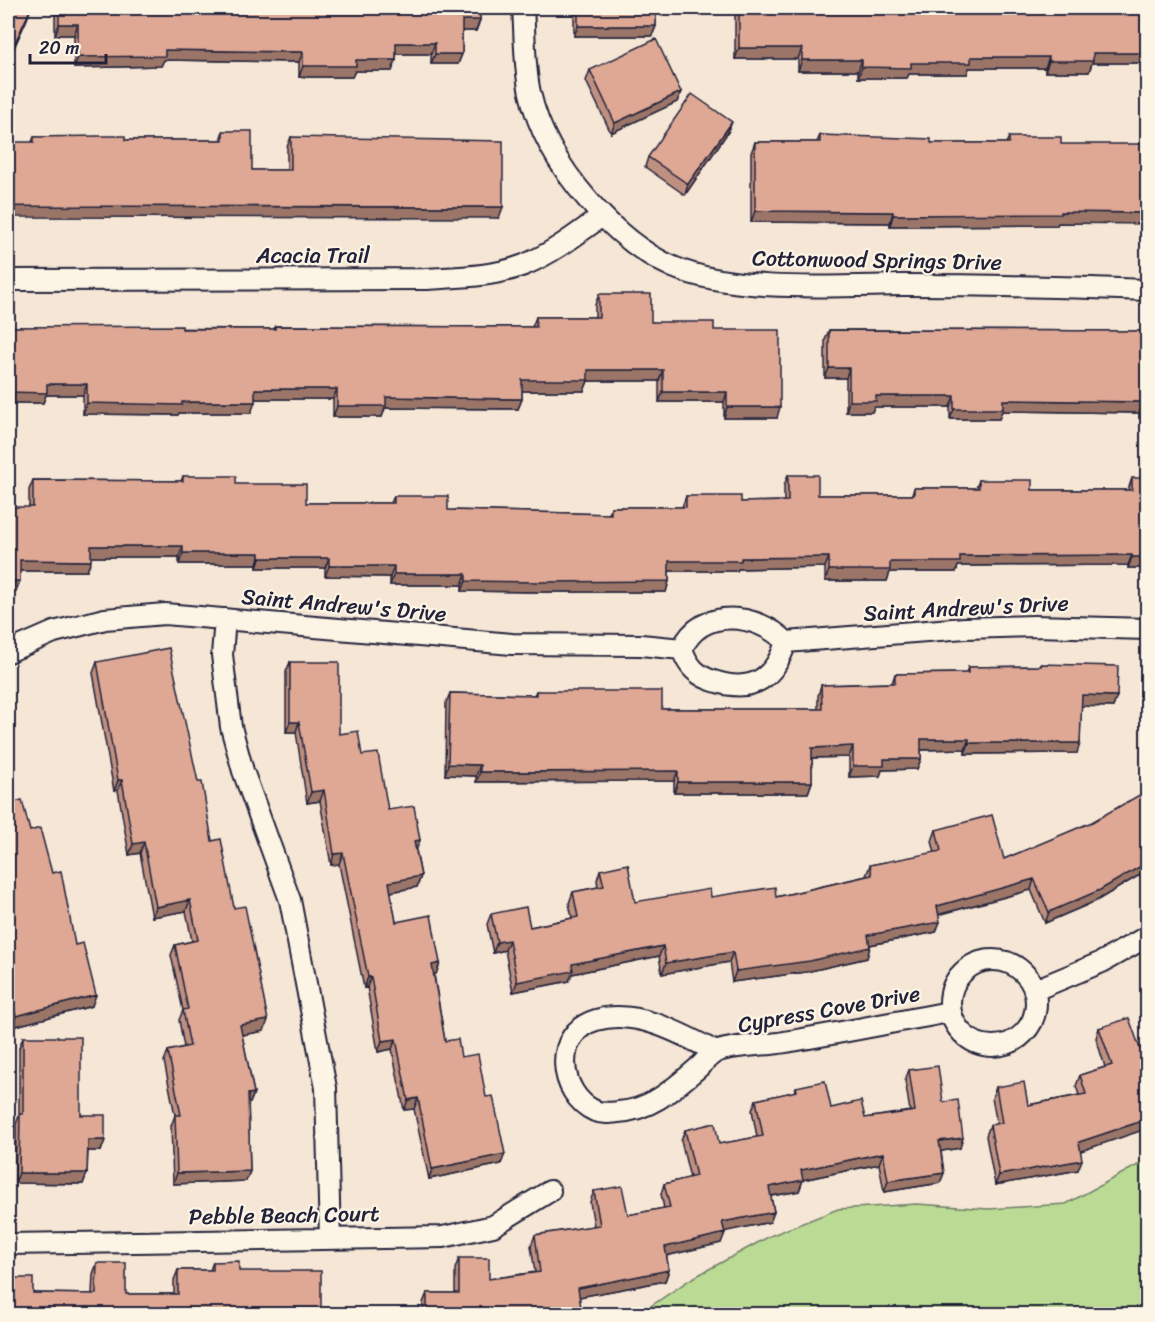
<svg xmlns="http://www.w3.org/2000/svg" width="1155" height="1322" font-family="Sriracha,sans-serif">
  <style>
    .green { fill: #bbdb94; stroke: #6e7e68; stroke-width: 1.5 }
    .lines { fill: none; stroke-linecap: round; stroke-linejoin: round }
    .minor-casing { stroke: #22223b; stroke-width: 24 }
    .minor { stroke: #fcf5e5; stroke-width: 20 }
    .wall { fill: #bf9080; stroke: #22223b; stroke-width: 1.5 }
    .shaded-wall { fill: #9b7668; stroke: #22223b; stroke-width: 1.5 }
    .building { fill: #dea895; stroke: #22223b; stroke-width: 1.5 }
    .labels { text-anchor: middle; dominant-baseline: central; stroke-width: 4.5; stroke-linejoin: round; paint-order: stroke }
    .street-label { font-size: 22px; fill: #22223b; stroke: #fcf5e5 }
  </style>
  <rect width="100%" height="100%" fill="#f6e6d5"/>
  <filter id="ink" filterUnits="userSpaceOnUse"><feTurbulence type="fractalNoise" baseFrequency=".0167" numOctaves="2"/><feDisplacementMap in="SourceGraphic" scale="12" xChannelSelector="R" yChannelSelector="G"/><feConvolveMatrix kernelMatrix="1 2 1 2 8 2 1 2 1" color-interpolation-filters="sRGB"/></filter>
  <g filter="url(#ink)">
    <path class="green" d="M1147,1160V1314H639L691,1279L770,1236L838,1209L917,1204L988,1209L1066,1204Z"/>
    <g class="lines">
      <defs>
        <path id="minor" d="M523,8C525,35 524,66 530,93C539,133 562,170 588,200C612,228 639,252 673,267C734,293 836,286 902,285C984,285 1066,287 1148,290
          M8,280L424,279C457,277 493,277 524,265C553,253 577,234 602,216
          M225,619L222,655L231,727L243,771L290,900L326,1088L330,1239
          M786,642C775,677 754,693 717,682C698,677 688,667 682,649C701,606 758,613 786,642L965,628L1034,626L1148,629
          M8,652L54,632L105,619L165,614L512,644L641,645L682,649
          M950 1003a43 43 0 1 1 86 0a43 43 0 1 1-86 0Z
          M1035,990L1102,962L1148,936
          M716,1052C682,1034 636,1008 596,1020C552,1033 558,1094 595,1111C603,1114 610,1113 618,1112C652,1110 674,1088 699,1067C704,1062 710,1055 716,1052C729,1046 764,1045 779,1043C836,1034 893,1022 950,1012
          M8,1244L443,1237L493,1226L550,1191"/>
      </defs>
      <use href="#minor" class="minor-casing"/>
      <use href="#minor" class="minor"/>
    </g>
    <path class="wall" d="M8,8H31L27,19L8,61Z
      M55,8H480V20L476,31H462V54L458,64H431V54H396V60L392,71H355L352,77H299V62L164,60L161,66L74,68V35H55Z
      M574,8H656V26L652,36H574Z
      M735,8H1148V63H1092L1089,72H1045V68H969L967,74H909L907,78H858V71H798V59H735Z
      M590,70L681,92L677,102L611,133L586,81Z
      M223,131L252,170H287V147L291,137L499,218L32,142L34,137L125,140H220Z
      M728,132L685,195L645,167L648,157Z
      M820,135L931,143H1006L1009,137L1058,223L1057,225L890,226V223L751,222V153L755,142H817Z
      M599,294L651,322L714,330L777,418H724V402H659V381H588L584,391H522V399L518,409L385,408L382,417H333V399H255L251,413H179L178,415L83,414V395H46L43,403H8V327L274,329L275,326L532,327L536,317H595V305Z
      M829,330L1148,331V418H1139V413L1002,411L999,419H950V407H874L872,412H846V378H825V340Z
      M788,475L818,495H912L914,488H976L979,480L1032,490H1128L1132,478L1148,568H1128V565L958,566L956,572H890L887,581H825V567L738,569L737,571H669V581L666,592H537L462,591V585H390V577L325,576V568H257V564H179V557H91L87,571H20L16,591H8L29,507V490L33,480L181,481L183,476L236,484L306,503H391L394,496L448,510L609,514L611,507H682L686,496L741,502L784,501V486Z
      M97,662L198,782L212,841L234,908L264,1031L242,1035L254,1093L250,1103L248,1104L250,1171L246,1181L173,1184L171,1126L175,1115L164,1061L168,1051L184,1047L179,1020L183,1010L171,955L175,945L192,941L186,911L152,917L140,853L129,855L118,790L114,791L93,673Z
      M290,662L339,734L362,755L388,810L420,840L416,850L421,876L417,887L390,892L396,922L440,963L436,974H434L445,1041L461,1057L486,1097L501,1164L429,1179L414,1109L404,1110L392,1049L378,1052L367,987L364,988L339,864L331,865L320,801L307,803L296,732H286V672Z
      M1041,664L1117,696L1113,707L1081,706L1080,743L1077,753L965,754V749L921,750V759L917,769L882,770L880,776L849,777V757L812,758V782L808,793H674V781L476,782V776L445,775L446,703L450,693L534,695L536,691L662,709H818V696L821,685L892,683L895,674L966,673L968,667L1041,666Z
      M1148,800V870L1096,901L1045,923L1031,890L938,915L936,932L870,945L867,958L806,972L732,982L729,962L662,974L659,956L572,974L569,981L513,992L505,950L493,953L487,924L491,914L530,927L572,918L569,903L573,892L598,887L597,880L600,870L635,902L711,897H776L866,876L870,865L935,853L932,841L936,830L1004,859Z
      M8,804L30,831L52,873L75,945L92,1006L12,1027L8,1009Z
      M1099,1028L1146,1109L1148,1113V1124L1146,1129L1080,1151L1078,1170L995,1185L986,1136L990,1125L997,1124L992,1098L996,1087L1028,1105L1079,1095L1076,1086L1080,1075L1105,1067L1096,1038Z
      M23,1037L81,1115L105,1140L101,1151H88L87,1173L83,1184L15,1183L16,1124L19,1116V1048Z
      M909,1070L943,1102L960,1148L941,1151L944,1173L940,1183L884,1192L879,1164L803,1180L799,1191L771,1196L774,1212L770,1222L724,1231L721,1243L666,1256L669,1270L665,1281L579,1297L582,1314H423V1303L427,1293H455V1269L459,1258L489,1279L535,1272L531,1246L535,1235L594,1226L590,1202L594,1191L628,1215L664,1208L661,1194L664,1184L690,1178L681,1141L685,1130L719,1144L757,1137L752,1110L756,1100L794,1092L796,1087L831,1108L865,1118L910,1111L905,1080Z
      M213,1262L239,1271L321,1314L33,1293L92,1294L93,1274L97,1263L126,1294H174V1280L178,1270H210Z"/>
    <path class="shaded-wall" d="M31,8L27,19L8,61L11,51Z
      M462,20H480L476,31H458Z
      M59,24H78L74,35H55Z
      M578,26H656L652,36H574Z
      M396,43H435L431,54H392Z
      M739,48H802L798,59H735Z
      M165,50L303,52L299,62L164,60L161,66L74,68L78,57Z
      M1093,53H1148V63H1092L1089,72H1045L1049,61Z
      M435,54H462L458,64H431Z
      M971,57H1049L1045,68H969L967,74H909L907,78H858L862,67Z
      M356,60H396L392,71H355L352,77H299L303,66Z
      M802,60H862L858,71H798Z
      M681,92L677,102L611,133L615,123Z
      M732,122L728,132L685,195L688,184Z
      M8,206L503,207L499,218L8,217Z
      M755,211L893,212L890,223L751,222Z
      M1061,212L1148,213V224L1058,223L1057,225L890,226L893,215Z
      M829,368H849L846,378H825Z
      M588,370H663L659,381H588L584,391H518L522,380Z
      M47,384H87L83,395H46L43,403H8V392Z
      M255,389H337L333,399H251Z
      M663,392H727L724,402H659Z
      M876,396H954L950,407H874L872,412H846L849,401Z
      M386,397L522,399L518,409L385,408L382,417H333L337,406Z
      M1003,400L1143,402L1139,413L1002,411L999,419H950L954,409Z
      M255,402L251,413H179L178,415L83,414L87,403Z
      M727,407H780L777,418H724Z
      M1143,407H1148V418H1139Z
      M91,546H183L179,557H87Z
      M183,553H260L257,564H179Z
      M1132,555L1128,565L958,566L956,572H890L887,581H825L829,570L890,562L960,556Z
      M829,557L825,567L738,569L737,571H666L669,561L741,558Z
      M1132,557H1148V568H1128Z
      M260,558H329L325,568H257Z
      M20,560L91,561L87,571H16Z
      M329,566H394L390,577L325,576Z
      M394,574H466L462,585H390Z
      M8,581H20L16,591H8Z
      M466,581H669L666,592H537L462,591Z
      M1082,695L1117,696L1113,707L1078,706Z
      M290,722H299L296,732H286Z
      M921,739H969L965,749L917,750Z
      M969,743H1080L1077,753L965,754Z
      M853,746L849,757L808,758L812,748Z
      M884,759H921L917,769L882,770L880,776L849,777L853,766Z
      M448,764L480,765L476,776L445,775Z
      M678,771L674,781L476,782L480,772Z
      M118,780H122L118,790L114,791Z
      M678,782H812L808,793H674Z
      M324,790L320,801L307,803L311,792Z
      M420,840L416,851L414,841Z
      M144,842L140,853L129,855L133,844Z
      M343,853L339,864L331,865L334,854Z
      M1148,862V870L1096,901L1045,923L1049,912Z
      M421,876L417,887L385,893L389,882Z
      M1034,879L1031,890L933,916L937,906Z
      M190,900L186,911L152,917L156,907Z
      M940,922L936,932L864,946L868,935Z
      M509,940L505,950L493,953L497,942Z
      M663,946L659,956L572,974L569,981L513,992L517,982L572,964Z
      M870,947L867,958L806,972L732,982L736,971Z
      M733,952L729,962L662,974L666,963Z
      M440,963L436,974L428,975L432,965Z
      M368,977H371L367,987L364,988Z
      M96,995L92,1006L12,1027L16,1016Z
      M268,1020L264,1031L237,1036L240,1025Z
      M396,1039L392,1049L378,1052L382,1041Z
      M254,1093L250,1103L244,1104L248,1094Z
      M418,1098L414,1109L404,1110L408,1100Z
      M1148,1099V1108L1139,1111L1143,1100Z
      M1148,1119V1124L1146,1129L1075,1153L1079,1142Z
      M963,1138L960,1148L936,1152L939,1141Z
      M88,1140H105L101,1151H84Z
      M883,1153L879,1164L797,1181L801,1170Z
      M505,1154L501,1164L429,1179L432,1169Z
      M1082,1160L1078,1170L995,1185L999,1175Z
      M250,1171L246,1181L173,1184L177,1173Z
      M19,1173H87L83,1184L15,1183Z
      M944,1173L940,1183L884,1192L888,1181Z
      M803,1180L799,1191L765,1197L769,1187Z
      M774,1212L770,1222L718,1233L722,1222Z
      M725,1233L721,1243L661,1257L665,1247Z
      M669,1270L665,1281L574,1298L578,1288Z"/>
    <path class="building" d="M8,8H31L11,51L8,49Z
      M59,8H480V20H462V54H435V43H396V60H356V66H303V52L165,50V56L78,57V24H59Z
      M578,8H656V26H578Z
      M739,8H1148V53H1093V61H1049V57H971V63H911V68L862,67V60H802V48H739Z
      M656,39L681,92L615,123L590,70Z
      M692,94L732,122L688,184L648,157Z
      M223,131H252V170H291V137L503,141V207L8,206V142H34V137L98,136H125V140H223Z
      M820,135L931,139V143H1009V137H1061V144H1148V213L1061,212V214L893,215V212L755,211V142H820Z
      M599,294H651V322H714V330H780V407H727V392H663V370H588V380H522V399L386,397V406H337V389H255V402H182V405L87,403V384H47V393L8,392V327L182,326V329H275V326L536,327V317H599Z
      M829,330L1148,331V407H1143V402L1003,400V409H954V396H876V401H849V368H829Z
      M788,475H818V495H914V488H979V480H1032V490H1132V478H1148V557H1132V555L960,556V562H890V570H829V557L741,558V561H669V581L540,582L466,581V574H394V566H329V558H260V553H183V546H91V561L20,560V581H8V507H33V480L183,481V476H236V484H306V503H394V496H448V510L611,514V507H686V496H741V502L788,501Z
      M169,648L198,782H202L212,841L221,839L234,908L245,906L268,1020L240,1025L254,1093L248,1094L250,1171L177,1173L175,1115H181L168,1051L190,1046L183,1010L188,1009L175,945L198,940L190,900L156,907L144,842L133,844L122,780H118L97,662Z
      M290,662H339V734L358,731L362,755L378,753L388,810L414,806L420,840L414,841L421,876L389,882L396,922L431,915L440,963L432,965L445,1041L458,1039L461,1057L478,1054L486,1097L493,1096L505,1154L432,1169L418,1098L408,1100L396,1039L382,1041L371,977H368L343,853L334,854L324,790L311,792L299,722H290Z
      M1041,664L1118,666L1117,696L1082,695L1080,743H969V739H921V759H884V766H853V746L812,748V782H678V771L480,772V765L448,764L450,693L536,695V691H662V709H822L821,685L895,683V674L968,673V667L1041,666Z
      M1143,793L1148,800V862L1100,890L1049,912L1034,879L937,906L940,922L868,935L870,947L810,961L736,971L733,952L666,963L663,946L572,964L573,971L517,982L509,940L497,942L491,914L526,907L530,927L578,917L573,892L604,886L600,870L628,864L635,902L710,889L711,897L775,887L776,897L872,875L870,865L941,851L936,830L992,815L1004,859L1092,822Z
      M22,800L30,831L40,828L52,873L61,871L75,945L83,943L96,995L16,1016L8,984V804Z
      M1129,1018L1148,1071V1099L1143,1100L1148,1113V1119L1079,1142L1082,1160L999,1175L990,1125L1002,1123L996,1087L1024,1082L1028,1105L1086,1094L1080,1075L1112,1065L1099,1028Z
      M23,1037H81V1115H105V1140H88L87,1173H19L20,1114H23Z
      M938,1066L943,1102L958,1100L963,1138L939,1141L944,1173L888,1181L883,1153L801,1170L803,1180L769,1187L774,1212L722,1222L725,1233L665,1247L669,1270L578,1288L582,1314H427V1293H459V1258H489V1279L540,1272L535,1235L600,1225L594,1191L622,1186L628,1215L670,1207L664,1184L696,1176L685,1130L715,1123L719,1144L763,1136L756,1100L797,1091L796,1087L825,1081L831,1108L861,1101L865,1118L915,1111L909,1070Z
      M239,1261V1271H321V1314H8V1278H33V1293L96,1294L97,1263H126V1294H178V1270H213V1262Z"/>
  </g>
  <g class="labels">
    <g class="street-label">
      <text x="313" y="255">Acacia Trail</text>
      <text transform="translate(877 260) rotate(1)">Cottonwood Springs Drive</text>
      <text transform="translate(344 605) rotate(5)">Saint Andrew's Drive</text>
      <text transform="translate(966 608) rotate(-3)">Saint Andrew's Drive</text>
      <text transform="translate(829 1009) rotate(-10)">Cypress Cove Drive</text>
      <text transform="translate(284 1215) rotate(-1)">Pebble Beach Court</text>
    </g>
  </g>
  <rect width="1155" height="1322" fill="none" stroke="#fcf5e5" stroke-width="30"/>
  <rect x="15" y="15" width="1125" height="1292" fill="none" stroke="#22223b" stroke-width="2" filter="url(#ink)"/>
  <path d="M30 54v9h76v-9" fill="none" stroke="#22223b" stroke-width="3"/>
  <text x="39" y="54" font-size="18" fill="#22223b" stroke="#fcf5e5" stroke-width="4.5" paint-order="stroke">20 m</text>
</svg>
